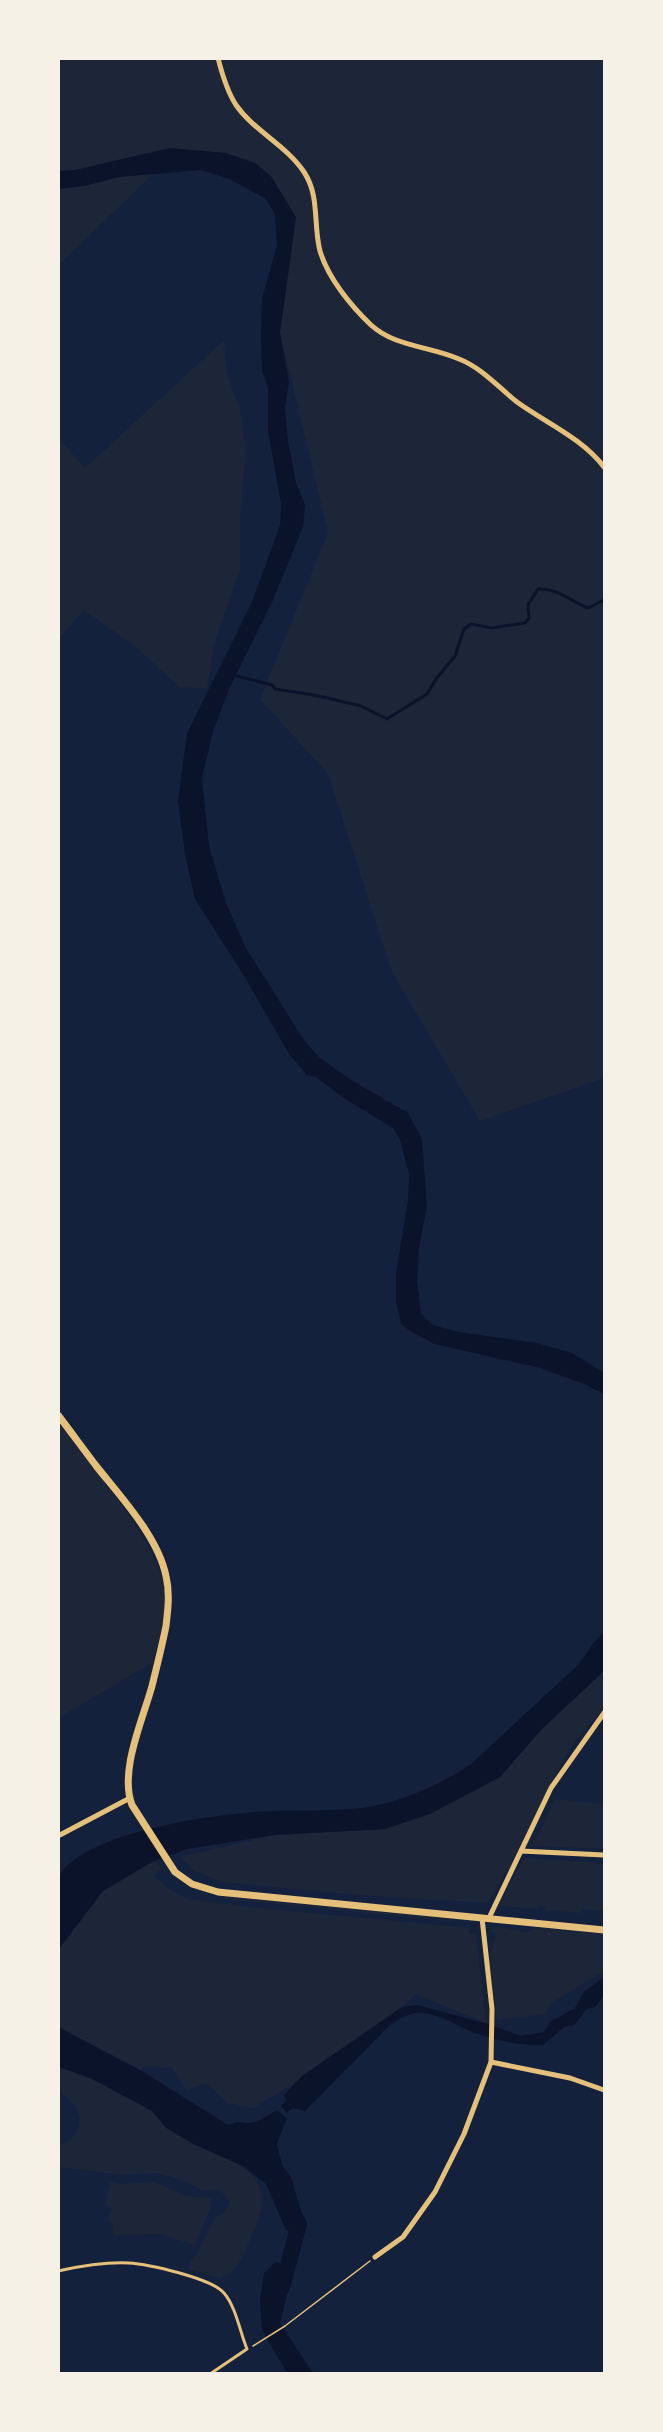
<svg xmlns="http://www.w3.org/2000/svg" width="663" height="2432" font-family="'DejaVu Sans',sans-serif">
  <style>
    .green { fill: #1d2539 }
    .water { fill: #0b132b }
    .lines { fill: none; stroke-linecap: round; stroke-linejoin: round }
    .stream { stroke: #0b132b; stroke-width: 3 }
    .river { stroke: #0b132b; stroke-width: 16 }
    .path { stroke: #e5c07b; stroke-width: 1.5 }
    .service { stroke: #e5c07b; stroke-width: 3 }
    .minor { stroke: #e5c07b; stroke-width: 5 }
    .tertiary { stroke: #e5c07b; stroke-width: 7 }
  </style>
  <rect width="100%" height="100%" fill="#14213d"/>
  <path class="green" d="M59,59H604V1078L480,1121L392,972L328,774L260,699L328,533L280,333L296,217L197,152L170,148L75,170L59,171Z
    M153,174L59,265L58,189L85,186L119,177Z
    M224,340L226,371L240,411L246,450L240,514V570L214,644L207,689L179,687L137,648L84,610L59,638V439L85,468Z
    M59,1423C89,1463 157,1541 165,1589C168,1612 158,1640 153,1662L59,1718Z
    M604,1670V1708L575,1741L557,1771L523,1846L487,1903L358,1895L223,1882L194,1871L181,1857L275,1835L385,1829L500,1777L538,1733Z
    M555,1799L604,1804V1849L535,1846L534,1844Z
    M524,1858L604,1863V1911L582,1909L580,1913L545,1910V1907H550L538,1906V1909L498,1906Z
    M152,1862H157L161,1868L154,1876L169,1889L187,1899L257,1908L469,1928V1934L476,1935L486,2023L415,1994L402,2007L288,2087L253,2108L228,2103L206,2083L186,2090L172,2068L146,2066L141,2070L59,2027V1949L103,1891Z
    M215,1896L454,1919L452,1921L225,1899Z
    M494,1926L526,1933L536,1928L604,1934V1971L551,2003L545,2014L497,2020L490,1957L496,1934L488,1931Z
    M58,2067C85,2073 127,2095 150,2110C157,2114 160,2122 166,2127C189,2145 246,2158 258,2184C267,2202 257,2225 249,2242C241,2260 238,2271 219,2279L187,2268L199,2250L215,2217L223,2214L230,2202L219,2189L204,2191L179,2179L157,2173L123,2175L59,2167V2145C73,2142 83,2127 78,2112C75,2104 64,2096 59,2090Z
    M110,2182L122,2184L155,2182L185,2196L211,2198L210,2209L195,2245L159,2234L113,2235V2225L107,2221L112,2208L105,2204Z"/>
  <path class="water" d="M170,148L226,153L255,163L271,176L296,217L280,333L289,382L285,408L288,441L296,482L305,505L303,527L273,600L230,687L213,731L202,778L209,846L226,903L246,948L304,1040L319,1057L351,1080L408,1113L422,1139L427,1206L419,1248L417,1280L421,1314L433,1325L459,1332L537,1343L572,1353L604,1373V1394L584,1384L540,1368L434,1344L410,1331L401,1324L396,1301V1273L408,1200L409,1174L400,1140L393,1128L345,1099L316,1077L307,1075L289,1054L246,979L195,899L185,854L178,801L187,733L252,602L280,525L281,504L268,431V388L262,371L261,336L262,298L277,246L275,214L265,198L229,179L201,170L119,177L85,186L58,189L59,171L75,170Z
    M604,1632V1671L542,1729L500,1777L430,1814L385,1829L275,1835L187,1849L152,1862L103,1891L59,1949V1876C82,1835 198,1817 244,1813C283,1809 323,1812 362,1808C396,1804 443,1784 471,1764L578,1665L595,1641Z
    M604,1977V1996L595,2007L587,2009L574,2025L564,2027L543,2045C521,2046 499,2041 478,2034C460,2028 440,2013 420,2013C408,2013 399,2019 390,2025L305,2111L293,2108L287,2113L281,2106L286,2100L284,2095L302,2076L402,2007L418,2005L488,2024L521,2036L544,2032L550,2022L575,2008L584,1992Z
    M58,2027L145,2073L228,2125L237,2122L249,2123L258,2121L277,2110L287,2119L277,2143L282,2165L291,2177L305,2224L302,2236L286,2230L266,2184L243,2166L193,2144L165,2127L152,2111L92,2079L59,2067Z
    M275,2262L286,2265L293,2271L280,2323L313,2373H287L262,2330L260,2298L264,2273Z"/>
  <g class="lines">
    <path class="stream" d="M233,675L272,685L275,689L314,695L361,706L387,719L427,694L436,679L455,656L464,629L471,624L492,628L525,623L529,618L528,605L538,589C558,588 570,601 588,608L604,600"/>
    <path class="river" d="M282,2288L299,2224L293,2213"/>
    <path class="path" d="M253,2346L285,2326L370,2261"/>
    <path class="service" d="M58,2271C81,2266 105,2262 128,2263C148,2264 211,2278 224,2293C236,2307 240,2332 247,2349L210,2374"/>
    <path class="minor" d="M218,58C222,74 227,91 236,105C254,131 286,145 304,172C320,196 313,224 320,251C328,278 351,306 371,325C395,347 430,346 459,359C482,368 498,387 517,402C546,423 582,438 604,467
      M58,1836L130,1798
      M521,1851L604,1855
      M489,1918L551,1788L604,1713
      M491,2062L570,2078L604,2090
      M375,2257L403,2237L435,2192L464,2134L491,2062L492,2009L482,1918"/>
    <path class="tertiary" d="M58,1415C71,1432 84,1450 97,1467C121,1497 158,1537 166,1576C170,1593 168,1609 166,1626C162,1646 157,1666 152,1686C143,1719 119,1771 132,1805L175,1872L192,1884L218,1892L604,1930"/>
  </g>
  <rect width="663" height="2432" fill="none" stroke="#f6f1e7" stroke-width="120"/>
</svg>
